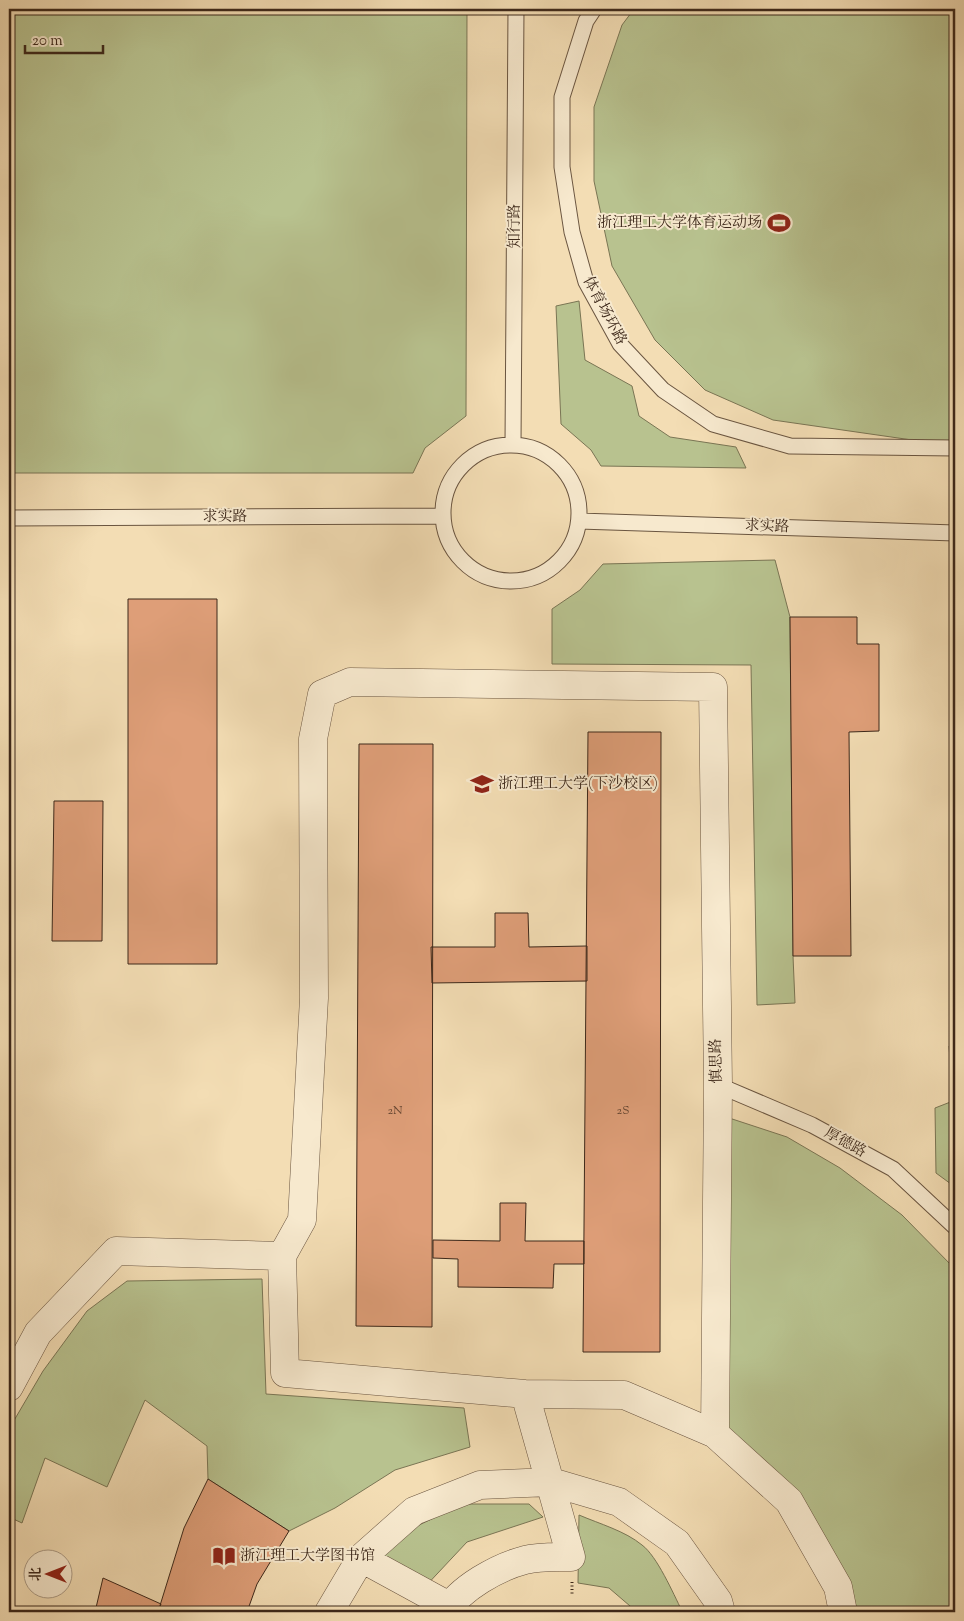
<svg xmlns="http://www.w3.org/2000/svg" width="964" height="1621" font-family="'Sorts Mill Goudy','Noto Serif SC',serif">
  <style>
    .green { fill: #b8c28f; stroke: #7a7554 }
    .building { fill: #de9e78; stroke: #3d281a }
    .lines { fill: none; stroke-linecap: round; stroke-linejoin: round }
    .lane-casing { stroke: #6a5540; stroke-width: 17 }
    .street-casing { stroke: #6a5540; stroke-width: 29 }
    .path { stroke: #3d281a; stroke-width: 3; stroke-dasharray: 1 2.5; stroke-linecap: butt }
    .lane { stroke: #f7e9ce; stroke-width: 15 }
    .street { stroke: #f7e9ce; stroke-width: 28 }
    .labels { text-anchor: middle; dominant-baseline: central; stroke-width: 4; stroke-linejoin: round; paint-order: stroke }
    .number-label { font-size: 12px; fill: #654632 }
    .poi-label { font-size: 15px; fill: #3d281a; stroke: #f7e9ce; text-anchor: start }
    .street-label { font-size: 15px; fill: #3d281a; stroke: #f7e9ce }
  </style>
  <rect width="100%" height="100%" fill="#f3ddb4"/>
  <filter id="stains"><feTurbulence type="fractalNoise" baseFrequency=".004" numOctaves="4"/><feColorMatrix values="0 0 0 0 .2 0 0 0 0 .09 0 0 0 0 .02 0 0 0 .5 -.17"/></filter>
  <radialGradient id="worn" r=".72"><stop offset=".6" stop-color="#630" stop-opacity="0"/><stop offset="1" stop-color="#630" stop-opacity=".3"/></radialGradient>
  <path class="green" d="M9,9H467L466,416L425,448L413,473H9Z
    M634,9H955V442H926L773,420L705,390L655,340L612,266L594,181V107L622,25Z
    M579,301L585,360L632,386L639,416L670,437L736,447L746,468L601,466L591,450L561,424L556,306Z
    M775,560L790,617L793,956L795,1003L757,1005L751,665L552,664V609L580,590L603,564Z
    M949,1046H955V1187L936,1173L935,1108L953,1101Z
    M717,1114L787,1137L840,1168L902,1215L955,1269V1612H843L789,1501L715,1434Z
    M262,1279L266,1394L464,1408L470,1447L395,1470L335,1508L289,1531L208,1479L207,1446L145,1400L107,1487L45,1458L22,1523L9,1517V1429L43,1371L87,1311L127,1281Z
    M462,1504H529L543,1517L467,1542L422,1590L380,1556L411,1529Z
    M579,1515C600,1524 625,1531 642,1545C657,1556 673,1593 682,1611L680,1612H637L609,1588L578,1583Z"/>
  <path class="building" d="M128,599H217V964H128Z
    M790,617H857V644H879V731L849,732L851,956H793Z
    M588,732H661L660,1352H583Z
    M359,744H433L432,1327L356,1326Z
    M54,801H103L102,941H52Z
    M495,913H528L529,947L587,946V981L432,983L431,947H495Z
    M500,1203H526L525,1241H584V1264H554L553,1288L458,1287V1259L433,1258V1240L500,1241Z
    M208,1479L289,1531L257,1584L247,1612H158L184,1528Z
    M103,1578L161,1604L158,1612H95Z"/>
  <g class="lines">
    <defs>
      <path id="lane" d="M594,9L586,21L562,97V167L572,232L586,282L620,344L663,390L713,424L790,446L955,448
        M513,444L516,9
        M443 513a68 68 0 1 1 136 0a68 68 0 1 1-136 0Z
        M9,518L442,516
        M579,521L955,533
        M718,1085L812,1125L893,1169L955,1227"/>
      <path id="street" d="M9,1387L38,1333L116,1251L282,1256
        M715,1434L718,1085L713,687L350,682L322,694L313,739L314,998L302,1220L282,1256L285,1373L525,1394L624,1395L715,1434L789,1501L838,1587L843,1612
        M361,1558L449,1606
        M329,1612L361,1558L414,1511L480,1485L551,1482L619,1502L677,1543L718,1601L721,1612
        M446,1612C460,1588 498,1567 525,1560C539,1556 557,1557 571,1557L525,1394"/>
    </defs>
    <use href="#lane" class="lane-casing"/>
    <use href="#street" class="street-casing"/>
    <path class="path" d="M572,1582V1594"/>
    <use href="#lane" class="lane"/>
    <use href="#street" class="street"/>
  </g>
  <defs>
    <symbol id="stadium-bare" viewBox="-9 -9 18 18"><path d="M0-5a6.5 5 0 1 0 0 10a6.5 5 0 1 0 0-10ZM-3.5-1.8h7v3.6h-7Z" fill="#8f2418" stroke="#f7e9ce" stroke-width="2.5" paint-order="stroke"/></symbol>
    <symbol id="university-bare" viewBox="-9 -9 18 18"><path d="M0-5L7-2L0 1L-7-2ZM-4 1L0 2.5L4 1V4Q0 6-4 4Z" fill="#8f2418" stroke="#f7e9ce" stroke-width="2.5" paint-order="stroke"/></symbol>
    <symbol id="library-bare" viewBox="-9 -9 18 18"><path d="M-6-4Q-3-5.5-.7-3.5V5Q-3 3-6 4ZM6-4Q3-5.5 .7-3.5V5Q3 3 6 4Z" fill="#8f2418" stroke="#f7e9ce" stroke-width="2.5" paint-order="stroke"/></symbol>
  </defs>
  <g fill-rule="evenodd">
    <use href="#stadium-bare" x="763" y="207" width="32" height="32"/>
    <use href="#university-bare" x="466" y="768" width="32" height="32"/>
    <use href="#library-bare" x="208" y="1540" width="32" height="32"/>
  </g>
  <g class="labels">
    <g class="number-label">
      <text x="395" y="1111">2N</text>
      <text x="623" y="1111">2S</text>
    </g>
    <g class="poi-label">
      <text x="762" y="223" text-anchor="end">浙江理工大学体育运动场</text>
      <text x="498" y="784">浙江理工大学(下沙校区)</text>
      <text x="240" y="1556">浙江理工大学图书馆</text>
    </g>
    <g class="street-label">
      <text transform="translate(515 226) rotate(-90)">知行路</text>
      <text transform="translate(604 311) rotate(62)">体育场环路</text>
      <text x="225" y="517">求实路</text>
      <text transform="translate(767 527) rotate(2)">求实路</text>
      <text transform="translate(717 1061) rotate(-91)">慎思路</text>
      <text transform="translate(845 1143) rotate(29)">厚德路</text>
    </g>
  </g>
  <rect width="964" height="1621" fill="none" stroke="#f3ddb4" stroke-width="30"/>
  <rect x="10" y="10" width="944" height="1601" fill="none" stroke="#3d281a" stroke-width="2.5"/>
  <rect x="15" y="15" width="934" height="1591" fill="none" stroke="#3d281a"/>
  <g transform="translate(48 1574) rotate(270)"><circle r="24" fill="#f7e9ce" stroke="#ad9c86"/>
  <path d="M0-4L9 19L0 12L-9 19Z" fill="#8f2418"/>
  <text y="-8" font-size="14" font-weight="bold" text-anchor="middle" fill="#3d281a">北</text>
  </g>
  <path d="M25 45v8h78v-8" fill="none" stroke="#3d281a" stroke-width="2.5"/>
  <text x="32" y="45" font-size="15" fill="#3d281a" stroke="#f7e9ce" stroke-width="4" paint-order="stroke">20 m</text>
  <rect width="100%" height="100%" filter="url(#stains)"/>
  <rect width="100%" height="100%" fill="url(#worn)"/>
</svg>
